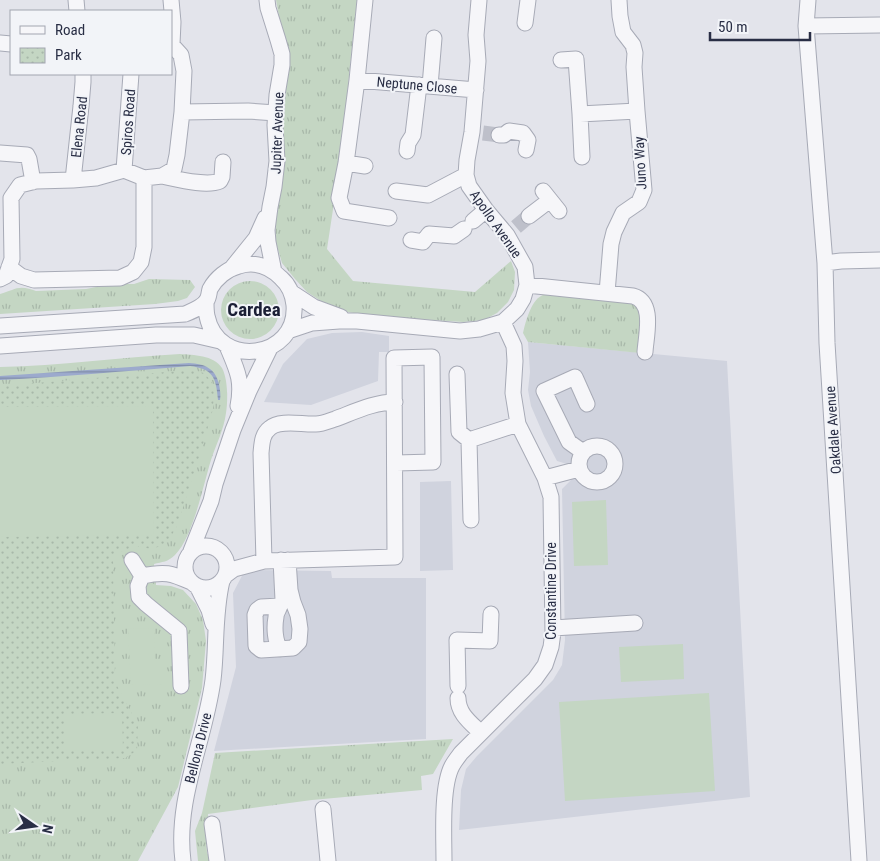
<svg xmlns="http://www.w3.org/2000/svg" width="880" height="861" font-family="'Roboto Condensed',sans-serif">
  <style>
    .built { fill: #d0d3de }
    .grass { fill: url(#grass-tufts) }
    .park { fill: url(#park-dots) }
    .pitch { fill: #c4d6c3 }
    .water { fill: url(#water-rules) }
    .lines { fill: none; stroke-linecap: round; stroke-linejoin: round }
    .minor-tunnel { stroke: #bec0ca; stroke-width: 15; stroke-dasharray: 15 8; stroke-linecap: butt }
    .minor-casing { stroke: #a7aab6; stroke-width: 17 }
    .minor { stroke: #f6f6f9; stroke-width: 15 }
    .labels { text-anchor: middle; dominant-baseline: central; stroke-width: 4; stroke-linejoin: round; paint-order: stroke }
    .street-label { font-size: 14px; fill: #292e45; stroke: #f2f4f8 }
    .district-label { font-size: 19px; font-weight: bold; fill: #1b1f35; stroke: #f2f4f8 }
  </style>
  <defs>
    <pattern id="grass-tufts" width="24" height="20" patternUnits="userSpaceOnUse" patternTransform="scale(1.25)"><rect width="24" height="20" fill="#c4d6c3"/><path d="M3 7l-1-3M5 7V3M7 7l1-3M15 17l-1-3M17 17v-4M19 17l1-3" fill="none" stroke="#a8b8a9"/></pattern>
    <pattern id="park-dots" width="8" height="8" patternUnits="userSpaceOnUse" patternTransform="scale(1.25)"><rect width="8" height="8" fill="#c4d6c3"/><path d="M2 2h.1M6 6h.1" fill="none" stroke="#a8b8a9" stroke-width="1.8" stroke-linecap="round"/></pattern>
    <pattern id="water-rules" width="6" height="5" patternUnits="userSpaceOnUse" patternTransform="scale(1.25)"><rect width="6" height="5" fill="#9caacd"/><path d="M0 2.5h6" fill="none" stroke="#7f8ba8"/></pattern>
  </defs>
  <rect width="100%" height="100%" fill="#e3e4eb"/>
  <path class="built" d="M362,332L389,336V352H379L378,381L311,405L264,402L283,364L307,339L332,333Z
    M528,342L727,361L750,797L459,830L461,790L466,769L477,756L553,680L562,665L565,640L562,489L571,480L567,464L557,461L544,436L531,406L528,390L530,372Z
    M451,481L453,570L420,571V482Z
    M245,570L331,571L332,578H426V739L214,751L236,667L233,593Z"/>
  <path class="grass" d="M276,0H357L340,163L327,249L353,281L475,292L511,261L515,272L514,290L508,302L497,313L484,320L463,322L371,316L342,311L324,303L307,292L295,279L282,263L276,243L275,219L284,171L285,151L282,133L280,22Z
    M149,279L190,280L195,287L187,298L178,301L155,304L0,314V294C5,293 7,291 12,290C20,286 28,288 36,291L86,289L101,286L113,281L122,282L128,284H134Z
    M221 310a29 29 0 1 1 58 0a29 29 0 1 1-58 0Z
    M553,293L633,301L640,306V353L528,342L523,333C525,323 531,301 541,296C544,294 549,294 553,293Z
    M180,354C193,355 214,355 222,368C228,379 228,401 226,413C224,429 216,445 211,460C203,486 193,537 175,555C168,562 162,562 154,564L156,585L171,586L183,590L196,604L203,620L206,641L202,688L178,787L138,861H0V367C60,366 120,357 180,354Z
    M453,739L433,774L421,776L422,790L312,800L208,814L209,834L206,839L207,853L210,857V861H198L195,831L202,813L215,753Z"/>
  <path class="park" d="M190,370L204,373L212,382L214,394L213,409L202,448L177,526L170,538L161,546L151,549L137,546L124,550L113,557L115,682L138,725L137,750L126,758L0,764V386Z"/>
  <path class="pitch" d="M153,406L154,535L0,537V407Z
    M606,500L608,565L574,566L572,502Z
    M154,628L155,662H162V684L131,685L128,629Z
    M683,644L684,679L621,682L619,647Z
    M709,693L715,791L565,801L559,702Z
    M122,713L123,750L65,751V714Z"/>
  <path class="water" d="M189,363C205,364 215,368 219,384C220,390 221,395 220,400H218C216,377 213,369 190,366C126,371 63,377 0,380V376Z"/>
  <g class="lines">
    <path class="minor-tunnel" d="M483,133L499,135
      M516,227L529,216"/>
    <defs>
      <path id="minor" d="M76,0L77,11
        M171,0L173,22L172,44
        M267,0L268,8L278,40L282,54V65L277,95L275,125L277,161L274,187L270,207L267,230L268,242L274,272
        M365,0L357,80L346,163L339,198L344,211L389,218
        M808,0L806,26L825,263L827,343L859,861
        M525,23L528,0
        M806,26L880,25
        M0,43L11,44
        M561,60L576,59L580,114L582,157
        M357,80L476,90
        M430,86L434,38
        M182,112L248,111L276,113
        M580,114L637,111
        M499,135H504L509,131L523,133L528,140L526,150
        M407,151L408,143L413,135L419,85
        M0,153L27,155L29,159L33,182
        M346,163L365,166
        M124,170L131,74
        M162,176C177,179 206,187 220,181L222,177L223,162
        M73,180L81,106L83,82V74
        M396,191L428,195L466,175
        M543,191L559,211
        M529,216L550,200
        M473,221L486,210
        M411,240L423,242L429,234L454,236L464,229
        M825,263L841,261L880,260
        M9,267L21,276L34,280L120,278L133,272L141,262L144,247V178
        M231,269L256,238L265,218
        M0,279L6,276L12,259L11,198L20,185L36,181L73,180L96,178L124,170L144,178L162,176L174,169L177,155L182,112L184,71L181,55L171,44
        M527,285L633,296C655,302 646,335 645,352
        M291,292L314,307L341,317
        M607,293L611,244L614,232L623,213L639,202L644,190L637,111L634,67L635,53L633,45L623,32L620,16L619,0
        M0,326L185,314C192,311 203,307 207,300C209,297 209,292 210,289C216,278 227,269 239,266C255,261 270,267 281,278C289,285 293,295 294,305C298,359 218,370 207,316C206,312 206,306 206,301
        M288,331L312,323L339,321H357L460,331L479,329L503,322L517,309L523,299L527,285L525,267L507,235L486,210L469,186L466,175L467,160L472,132L478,61L476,35L479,0
        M0,346L156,335H194L220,341
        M227,346C237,370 243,380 238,406
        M457,374L459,432L469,440L518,424
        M469,440L471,520
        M579 464a18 18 0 1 1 36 0a18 18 0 1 1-36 0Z
        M583,452L569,442L544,391L575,377L587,404
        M545,478L579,469
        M185 567a21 21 0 1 1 42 0a21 21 0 1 1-42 0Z
        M191,551L211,501L215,484L233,430L249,391L270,348
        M132,560L142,576
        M281,560L283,600L280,606L261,607L257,610L255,615L256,646L261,650L293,648L299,642L300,629L298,615L293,602L290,590L288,560
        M264,561L261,453C262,443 262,434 270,428C280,419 303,425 316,424C322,424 329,421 335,419C354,412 374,402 395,402
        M226,575L234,569L264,561L395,557L394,358L432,357L433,462L396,463
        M197,586L209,610L213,624
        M280,606C279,609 276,613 276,617C274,628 275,641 280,649
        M553,628L635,623
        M181,686L179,631L146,604L139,597L138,586L142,576C165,571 171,573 191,582
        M458,686L457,640L490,641L491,614
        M458,698C458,714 471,723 481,733
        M323,809L328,861
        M212,824L217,861
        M183,861C175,799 205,741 213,680C217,647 214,614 222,581
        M444,861C444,837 441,787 452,766C454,762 458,757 461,753L535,679L545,665L551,647L553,632L551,497L545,478L518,424L513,393L515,361L514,346L503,322"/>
    </defs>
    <use href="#minor" class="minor-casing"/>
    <use href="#minor" class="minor"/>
  </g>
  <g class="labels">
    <g class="street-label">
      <text transform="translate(417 85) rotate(5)">Neptune Close</text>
      <text transform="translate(128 122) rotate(-86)">Spiros Road</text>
      <text transform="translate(79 127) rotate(-84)">Elena Road</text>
      <text transform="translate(277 133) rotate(-88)">Jupiter Avenue</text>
      <text transform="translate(640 163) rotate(-93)">Juno Way</text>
      <text transform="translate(496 224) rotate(55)">Apollo Avenue</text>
      <text transform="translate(833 430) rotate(-94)">Oakdale Avenue</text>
      <text transform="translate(551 591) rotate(-90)">Constantine Drive</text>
      <text transform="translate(198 748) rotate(-76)">Bellona Drive</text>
    </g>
    <g class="district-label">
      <text x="254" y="309">Cardea</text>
    </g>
  </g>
  <rect x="10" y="10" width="162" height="65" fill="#f2f4f8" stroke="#a2a5b0"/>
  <rect x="20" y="26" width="25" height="8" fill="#f6f6f9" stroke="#a2a5b0"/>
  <text x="55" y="35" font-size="15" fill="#292e45">Road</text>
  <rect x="20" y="48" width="25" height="15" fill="url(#park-dots)" stroke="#a2a5b0"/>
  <text x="55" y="60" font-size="15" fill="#292e45">Park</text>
  <g transform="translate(35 826) rotate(103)" stroke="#f2f4f8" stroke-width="4" paint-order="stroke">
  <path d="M0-4L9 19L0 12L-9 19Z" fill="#292e45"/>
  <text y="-8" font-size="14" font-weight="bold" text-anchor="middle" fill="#292e45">N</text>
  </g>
  <path d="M710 32v8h100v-8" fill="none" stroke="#292e45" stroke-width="2.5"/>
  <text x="718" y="32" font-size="15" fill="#292e45" stroke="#f2f4f8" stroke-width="4" paint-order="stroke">50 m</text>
</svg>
